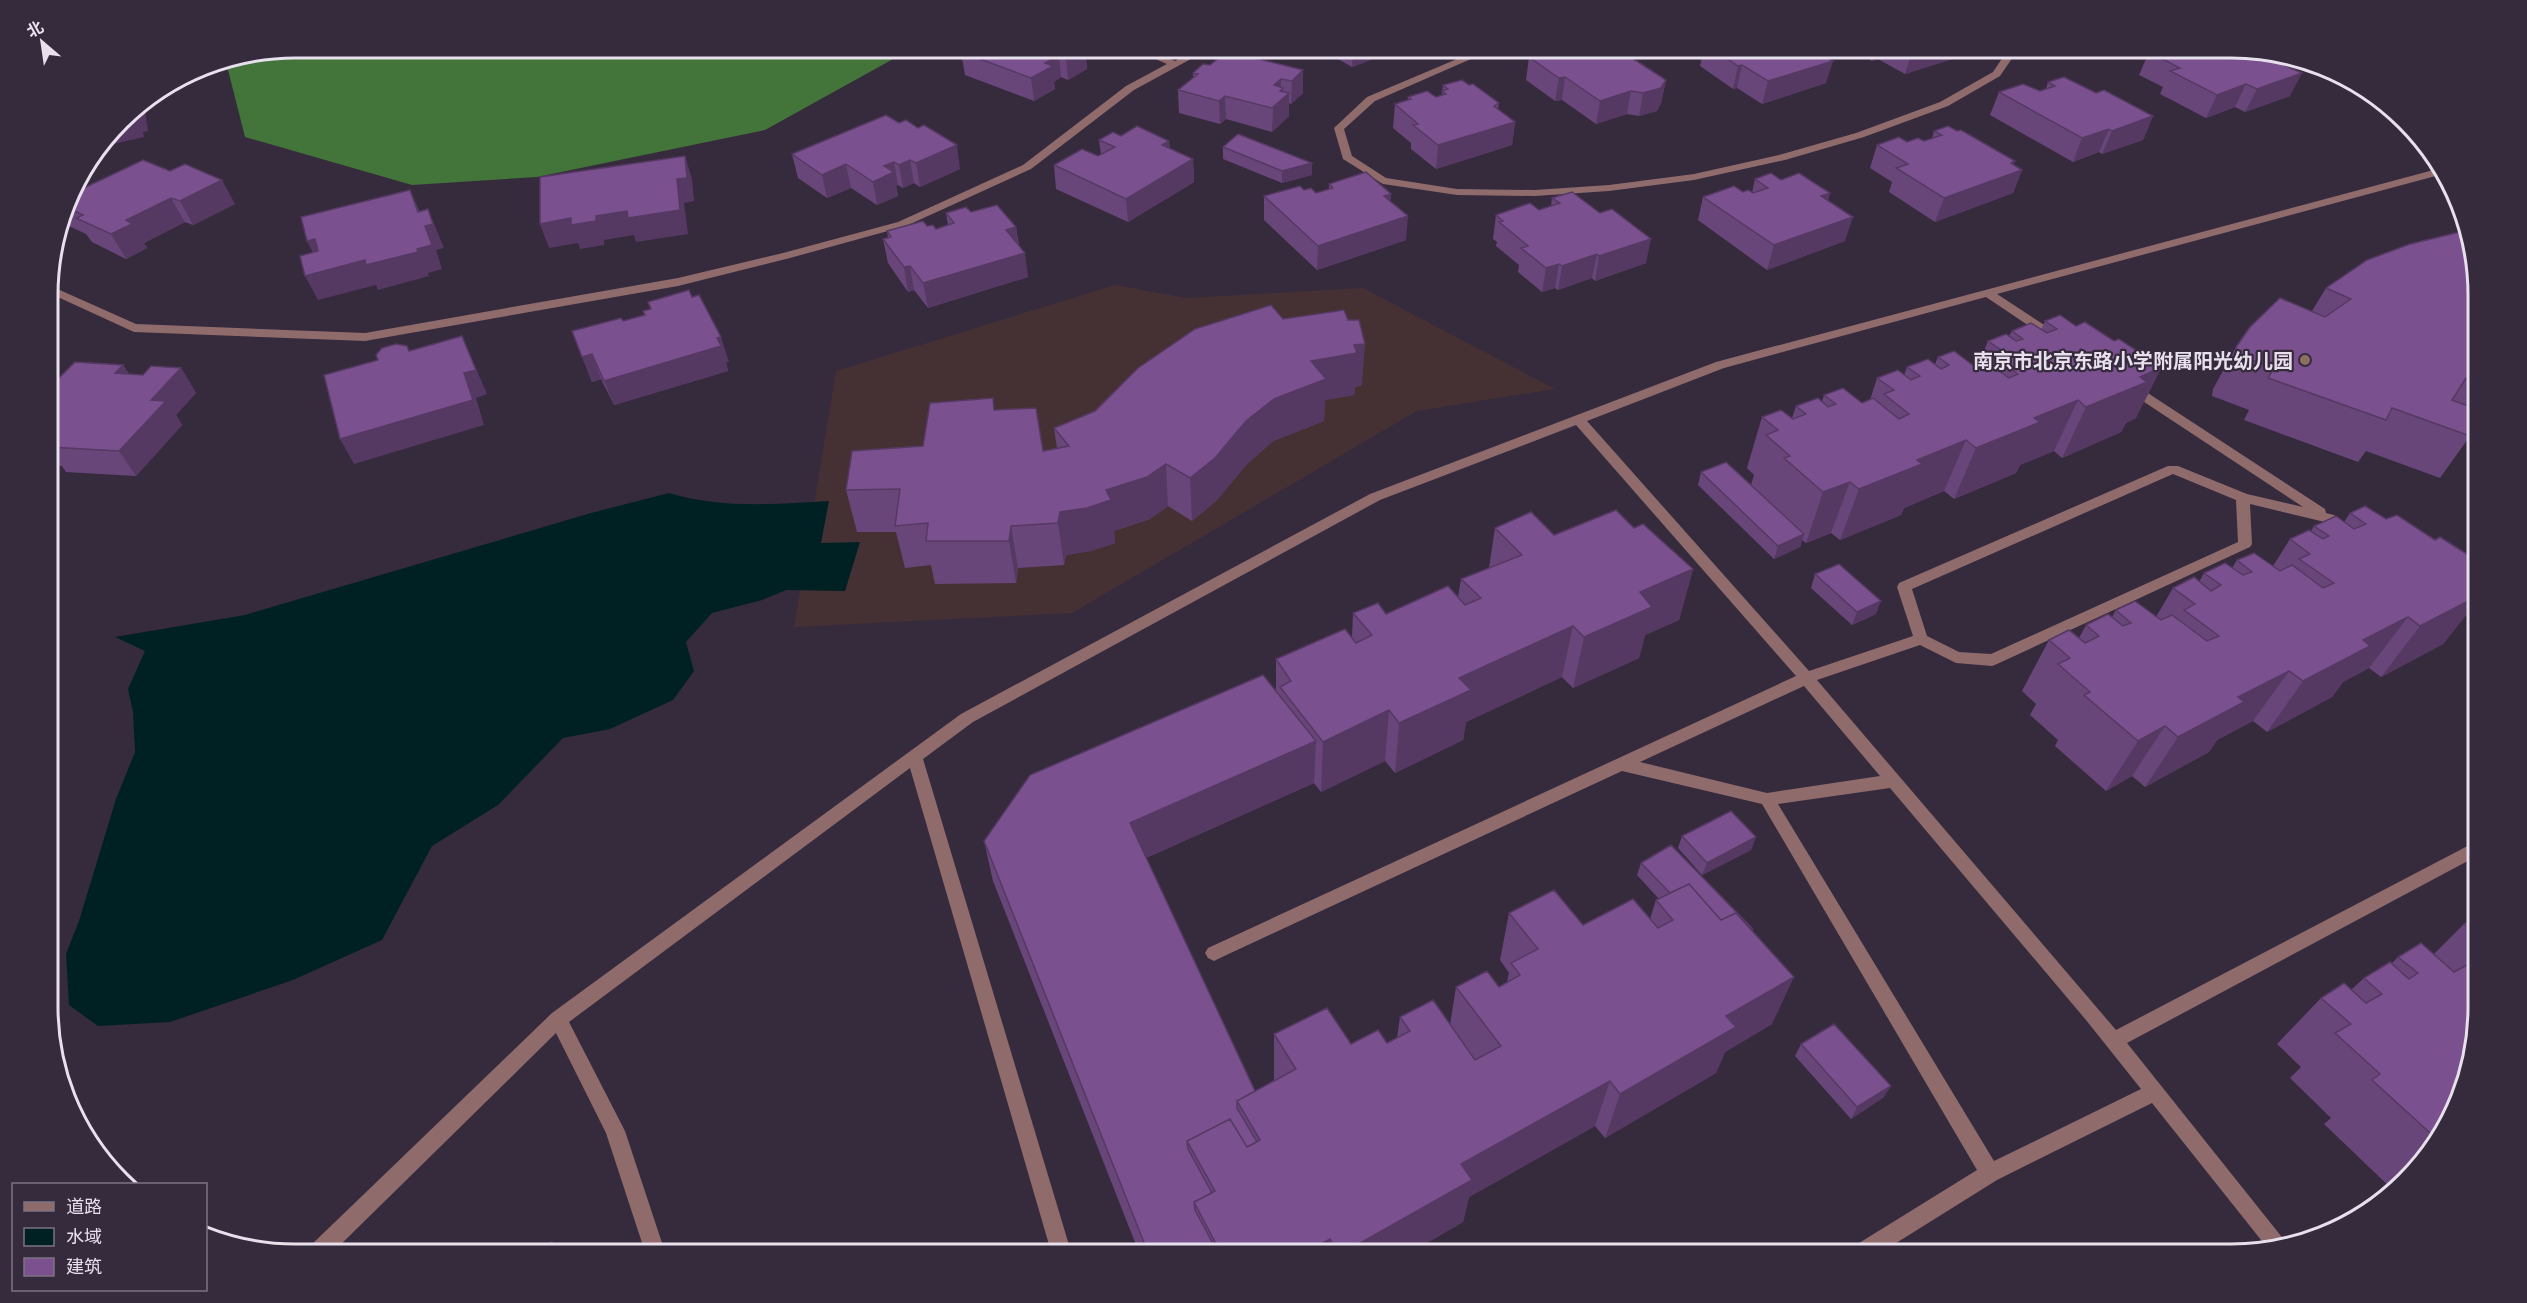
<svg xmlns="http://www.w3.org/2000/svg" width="2527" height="1303" font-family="'Noto Sans','Noto Sans SC',sans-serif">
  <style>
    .commercial { fill: #453134 }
    .forest { fill: #437439 }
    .water { fill: #002124 }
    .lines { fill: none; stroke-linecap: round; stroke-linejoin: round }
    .minor { fill: #8f6b6c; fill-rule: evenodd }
    .wall { fill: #69467a }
    .shaded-wall { fill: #553963 }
    .building { fill: #7a518e; stroke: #553963; stroke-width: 1.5 }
    .education-dot { fill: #8d6e63; stroke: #362a3d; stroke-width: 2 }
    .labels { text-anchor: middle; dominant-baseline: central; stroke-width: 4.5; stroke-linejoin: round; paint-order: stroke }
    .poi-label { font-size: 20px; font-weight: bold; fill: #e8e0ed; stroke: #362a3d; text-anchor: end }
    .rim { fill: none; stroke: #e8e0ed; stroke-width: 3 }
  </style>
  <rect width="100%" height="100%" fill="#362a3d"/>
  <path class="commercial" d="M1115,285L1186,298L1363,288L1555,389L1417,411L1072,613L794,627L836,371Z"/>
  <path class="forest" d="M296,48H913L765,130L537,177L412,185L245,137L226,62Z"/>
  <path class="water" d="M669,493C722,509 775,504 829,501L821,543L860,542L845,591L786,590L762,600L712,613L686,642L694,671L673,700L610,729L563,738L498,805L432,846L382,940L293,980L170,1022L98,1026L69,1005L66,954L79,921L116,799L135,752L133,712L128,689L145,651L115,637L245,615L591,513Z"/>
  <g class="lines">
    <path class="minor" d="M1130,48H1144L1175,61L1199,48H1211L1134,90L1031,169L906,226L790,258L678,286L365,341L134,332L49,293V286L53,287L136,324L365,333L678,278L783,253L898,222L1023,165L1126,86L1167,64Z
      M1483,48H1496L1375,101L1344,129L1352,156L1386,178L1457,189L1535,190L1609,185L1694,174L1779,155L1856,133L1940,102L1993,72L2003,57L1994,48H2004L2013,57L2000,76L1948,106L1864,137L1785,160L1694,180L1609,191L1535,196L1457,195L1383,184L1343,159L1334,128L1367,97Z
      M2441,168L2443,174L1997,294L2061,336V342H2053L1986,297L1724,368L1587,421L1809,671L1913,636L1897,587L1899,583L2168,466H2178L2247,494L2303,507L2126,390L2124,387L2126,384H2134L2325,509L2326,513L2334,515L2336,518L2334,521L2329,523L2250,504L2252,544L2250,547L1997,664L1992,666L1956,663L1920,645L1817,680L2116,1030L2479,840V855L2127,1043L2289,1246L2269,1250L2152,1103L1997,1180L1877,1255H1848L1851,1248L1977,1170L1762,804L1622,771L1220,958L1214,961L1208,958L1205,953L1208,948L1796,676L1576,425L1380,500L973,722L923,759L1072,1255H1052L910,768L569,1022L625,1131L666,1255H646L606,1133L556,1033L330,1255H305L308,1248L552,1013L961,714L1370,494L1716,362ZM2173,474L2236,500L2238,542L1991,654L1959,652L1927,636L1912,589ZM1804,686L1880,776L1767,793L1640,762ZM1890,788L2086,1020L2141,1089L1994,1161L1778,804Z
      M2453,594L2478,609V621L2448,603L2446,599L2448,595Z"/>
  </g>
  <path class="wall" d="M926,48H954L931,54Z
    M969,48H1085L1087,69L1068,80L1061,77L1054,82L1055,89L1034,101L965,75L961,52Z
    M1319,48H1386V54L1352,67Z
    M1538,48H1611L1624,57L1666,80L1661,103L1657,111L1639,116L1627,114L1596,124L1562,100L1555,101L1526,80L1529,57L1537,54Z
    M1704,48H1808L1826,83L1762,104L1737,88L1733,89L1700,66Z
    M1849,48H1967L1965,55L1905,74L1878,59L1872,61Z
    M2149,52L2290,96L2245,112L2235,107L2206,118L2160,94L2163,87L2139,75Z
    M1210,65L1303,70V93L1291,104L1289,103V116L1272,132L1226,119L1220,124L1179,113L1178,90L1193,78V73Z
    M2048,82L2096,93L2153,116L2143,140L2102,154L2099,152L2073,162L1990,115L1999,92L2040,91L2046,89Z
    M1443,85H1469L1499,103L1498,109L1515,122L1512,145L1436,169L1411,149V143L1393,128L1395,104L1408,100V97H1436L1442,95Z
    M886,115L960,169L920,187L914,183L903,188L898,185L896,186L898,196L877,205L851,188L827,198L798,178L792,154Z
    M1934,131L2014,165L2022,170L2013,193L1935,222L1889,192L1892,182L1870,168L1877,145L1907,142L1924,141L1932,139Z
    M1121,136L1169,141L1170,149L1193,159L1194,182L1128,222L1056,189L1054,165L1098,156L1101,155L1099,140Z
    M1223,147L1312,163V175L1282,183L1223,159Z
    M170,171L235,204L193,225L185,222L144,243L147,248L126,259L92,242L86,234L69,226L65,219L71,194Z
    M1755,179L1781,180L1830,193L1828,200L1845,241L1767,270L1698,220L1703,197L1743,192L1752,193Z
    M1329,184L1391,194L1390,201L1406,240L1317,270L1264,220V196L1304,190L1316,193L1329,189Z
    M1552,198L1646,263L1595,281L1592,278L1558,290L1555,288L1542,292L1518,272L1519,265L1496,246L1497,242L1493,239L1496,215L1539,210L1551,206Z
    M971,212L1016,227L1019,245L1028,277L928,308L914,290L908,292L888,263L883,239L888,238L887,231L927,226L936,229L948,225L946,213Z
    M2477,264V422L2470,436L2440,478L2366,451L2358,462L2244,420L2249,410L2212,396L2213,389L2236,347L2312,311L2326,288Z
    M648,302L729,362H726L728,371L614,405L601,379L592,382L572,331L623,321L645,315L643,311L650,309Z
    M2060,315L2136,418L2126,423L2121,432L2062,458L2054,451L2020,465L2016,473L1954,499L1944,491L1904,508L1901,515L1840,540L1831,533L1806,543L1802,540L1800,547L1774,559L1698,485L1701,472L1751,485L1754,475L1747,468L1762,417L1792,418L1796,406L1822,402L1824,395L1862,403L1870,400L1877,378L1904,375L1907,367L1935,364L1938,357L1974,366L1978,364L1988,341L2009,336L2012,331L2041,330L2045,321Z
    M1283,319L1362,385L1355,387L1354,395L1325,400L1324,421L1273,441L1247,464L1216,501L1192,521L1168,506L1150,519L1114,531L1115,543L1091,551L1066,555L1064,565L1018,568L1016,583L935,584L931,565L905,568L896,532H857L846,490L923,446L995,410L1043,451L1057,448L1054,428L1095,411Z
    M123,365L129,374L143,375L181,368L196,393L176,415L182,425L136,476L66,472L62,466L49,465V388Z
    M2350,513L2386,519L2435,540L2478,561V600L2443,644L2381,677L2369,668L2343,682L2332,697L2267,732L2253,721L2217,740L2209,752L2145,787L2132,776L2106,791L2055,746L2058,740L2030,715L2036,704L2022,691L2049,640L2079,638L2086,625L2112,617L2116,610L2156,617L2173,588L2199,582L2204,573L2232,568L2237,560L2273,566L2290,539L2311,531L2314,526L2344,522Z
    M1495,528L1554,535L1634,528L1693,569L1679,620L1645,635L1639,658L1573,688L1562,677L1466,722L1463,740L1395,773L1385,761L1321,792L1314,783L1146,858L1255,1091L1274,1080V1034L1351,1044L1387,1043L1397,1038L1400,1017L1450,1025L1456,987H1499L1507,982L1509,973L1500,960L1509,913L1583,925L1650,919L1656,900L1659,899L1637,875L1641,863L1753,929L1752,931L1772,1024L1725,1052L1716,1073L1605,1138L1595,1126L1469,1197L1463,1222L1406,1255H1140L993,881L984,841L1276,690V659L1352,637L1353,613L1386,614L1458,597L1461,579L1489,568Z
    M1815,574L1876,614L1852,625L1811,588Z
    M1682,836L1756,837L1751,850L1702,875L1678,848Z
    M2479,916V1008L2453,1117L2417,1171L2394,1191L2324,1124L2331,1118L2290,1078L2301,1067L2277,1044L2321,998L2351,990L2364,978L2391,964L2398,957L2434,954L2464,924Z
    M1801,1044L1884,1097L1851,1119L1795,1056Z"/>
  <path class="shaded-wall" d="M930,48H954L931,54Z
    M1082,48H1085L1087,69L1068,80L1066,57Z
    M1353,48H1386V54L1352,67Z
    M1875,48H1881L1878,59L1872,61Z
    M1924,48H1967L1965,55L1905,74L1912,52Z
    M1059,55L1061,77L1054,82L1055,89L1034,101L1031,78L1045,63Z
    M1833,61L1826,83L1762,104L1768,81Z
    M1742,65L1737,88L1733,89L1738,66Z
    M1303,70V93L1291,104L1292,81Z
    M2302,73L2290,96L2245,112L2257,89Z
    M1565,77L1562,100L1555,101L1559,78Z
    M1281,79V89L1283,88V99L1289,93V116L1272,132L1274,85Z
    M1666,80L1661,103L1657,111L1639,116L1643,93Z
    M2246,84L2235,107L2206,118L2217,95Z
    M1631,91L1627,114L1596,124L1600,101Z
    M1225,96L1226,119L1220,124L1219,101Z
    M144,102L148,131L143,132L144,137L105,146L132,110Z
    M2153,116L2143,140L2102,154L2112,131Z
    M1515,122L1512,145L1436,169L1438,145Z
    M2109,129L2099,152L2073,162L2082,138Z
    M1169,141L1170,164L1162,145Z
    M957,145L960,169L920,187L916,163Z
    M685,156L692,179L694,201L684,203L688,234L636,242L634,235L604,240V245L580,249L578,243L549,248L540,224L571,218L596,216L677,179Z
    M1193,159L1194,182L1128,222L1126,199Z
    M910,160L914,183L903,188L899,165Z
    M2015,161L2010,174L2022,170L2013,193L1935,222L1944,198Z
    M894,162L898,185L896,186L898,196L877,205L873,182L884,166Z
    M1312,163V175L1282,183V171Z
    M846,164L851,188L827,198L822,175Z
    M222,180L235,204L193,225L180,201Z
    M410,190L421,214L418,212Z
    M1830,193L1823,217L1821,196Z
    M1391,194L1389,218L1384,196Z
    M171,198L185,222L144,243L147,248L126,259L111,234L126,220Z
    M428,209L444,248L436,250L442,269L428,273L429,276L378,290L376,285L318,300L305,276L365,260L417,249L425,226Z
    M1408,216L1406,240L1317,270L1318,246Z
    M1853,217L1845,241L1767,270L1774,245Z
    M1016,227L1019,251L1006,230Z
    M315,239L327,263L319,265L307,241Z
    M1651,239L1646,263L1595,281L1599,256Z
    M1025,253L1028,277L928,308L923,283Z
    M1597,254L1592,278L1558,290L1562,266Z
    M1559,264L1555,288L1542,292L1546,268Z
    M910,266L914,290L908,292L904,267Z
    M462,336L487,394L476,398L484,425L354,464L340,439L464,373Z
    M721,337L729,362H726L728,371L614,405L604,381Z
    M1365,344L1362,385L1355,387L1354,395L1325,400L1324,421L1273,441L1247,464L1216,501L1192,521L1190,478L1246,421L1311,361L1354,345Z
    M592,354L601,379L592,382L582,357Z
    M123,365L139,390L115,373Z
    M2162,367L2136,418L2126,423L2121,432L2062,458L2086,407L2140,377Z
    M181,368L196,393L176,415L182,425L136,476L119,451L151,400Z
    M2078,400L2054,451L2020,465L2016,473L1954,499L1976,448L2034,418Z
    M1966,440L1944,491L1904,508L1901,515L1840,540L1859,489L1917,460Z
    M1166,464L1168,506L1150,519L1114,531L1115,543L1091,551L1066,555L1064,565L1058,523L1060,512L1106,490Z
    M1850,482L1831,533L1806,543L1823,492Z
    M1011,526L1018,568L1016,583L1009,541Z
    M1804,534L1800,547L1774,559L1778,546Z
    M1693,569L1679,620L1645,635L1639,658L1573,688L1584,637L1640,592Z
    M2478,585V600L2443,644L2381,677L2420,626Z
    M1881,601L1876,614L1852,625L1857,612Z
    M2408,617L2369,668L2343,682L2332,697L2267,732L2303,681L2363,640Z
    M1573,626L1562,677L1466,722L1463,740L1395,773L1399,723L1459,678Z
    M2289,671L2253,721L2217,740L2209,752L2145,787L2178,737L2238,697Z
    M1389,710L1385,761L1321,792L1323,742Z
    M2165,726L2132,776L2106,791L2138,741Z
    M1316,741L1314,783L1134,863L1130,823Z
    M1756,837L1751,850L1702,875L1707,863Z
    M1794,977L1772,1024L1725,1052L1716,1073L1605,1138L1620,1094L1726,1016Z
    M1610,1081L1595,1126L1469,1197L1463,1222L1406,1255H1339L1461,1164Z
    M1891,1086L1884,1097L1851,1119L1857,1107Z
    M1330,1239L1328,1255H1301Z
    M552,1242L563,1255H554Z"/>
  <path class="building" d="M969,48H1082L1066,57L1059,55L1045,63L1053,66L1031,78L961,52Z
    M1539,48H1611L1624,57L1629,56L1666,80L1661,88L1643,93L1631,91L1600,101L1565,77L1559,78L1529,57L1544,52Z
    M1711,48H1808L1833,61L1768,81L1742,65L1738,66Z
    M1905,48H1924L1912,52Z
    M2163,48H2231L2259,54L2302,73L2257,89L2246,84L2217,95L2170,71L2180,68L2149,52Z
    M1227,51L1303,70L1292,81L1281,79L1274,85L1283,88L1280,91L1289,93L1272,108L1225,96L1219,101L1178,90L1198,74L1193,73L1203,64L1210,65Z
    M2064,77L2096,93L2104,90L2153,116L2112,131L2109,129L2082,138L1999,92L2023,84L2040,91L2055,86L2048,82Z
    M1462,80L1469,85L1473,84L1499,103L1494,106L1515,122L1438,145L1413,125L1418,124L1395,104L1411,99L1408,97L1427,91L1436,97L1446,94L1442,91L1448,89L1443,85Z
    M886,115L899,123L906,120L918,128L924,125L957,145L916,163L910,160L899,165L894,162L884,166L894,172L873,182L846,164L822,175L792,154Z
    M1137,126L1169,141L1162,145L1193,159L1126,199L1054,165L1082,149L1098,156L1115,147L1099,140L1113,132L1121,136Z
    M1948,126L1957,131L1961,130L2015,161L2011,163L2022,170L1944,198L1896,168L1908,164L1877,145L1899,137L1907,142L1918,138L1924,141L1942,135L1934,131Z
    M1238,134L1312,163L1282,171L1223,147Z
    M685,156L687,178L677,179L680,210L628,218L627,211L596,216V221L571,225V218L540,224V177Z
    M143,160L170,171L185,164L222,180L180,201L171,198L126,220L132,224L111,234L76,218L83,215L68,208L71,194Z
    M1366,172L1391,194L1384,196L1408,216L1318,246L1264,196L1300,186L1304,190L1311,188L1316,193L1333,188L1329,184Z
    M1771,173L1781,180L1799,173L1830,193L1821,196L1853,217L1774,245L1703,197L1734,186L1743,192L1748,190L1753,193L1768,188L1755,179Z
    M410,190L418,212L428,209L433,224L425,226L432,245L417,249L418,252L366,265L365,260L305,276L300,256L318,251L315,239L307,241L301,217Z
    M1572,192L1600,213L1612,209L1651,239L1599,256L1597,254L1562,266L1559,264L1546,268L1521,248L1528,246L1499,222L1503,221L1496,215L1530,203L1539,210L1560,203L1552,198Z
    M997,205L1016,227L1006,230L1025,253L923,283L910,266L904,267L883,239L891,237L887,231L923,221L927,226L933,225L936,229L954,223L946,213L966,207L971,212Z
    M2464,231L2477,264V383L2466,378L2452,400L2477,409V420L2470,436L2392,408L2386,420L2268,378L2274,368L2235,354L2236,347L2250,327L2280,298L2325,317L2351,299L2326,288L2367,260L2410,244Z
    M689,290L692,297L699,295L721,337L717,338L721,346L604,381L592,354L582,357L572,331L621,318L623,321L645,315L643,311L651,309L648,302Z
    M1271,305L1283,319L1344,310L1348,320H1359L1365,344L1354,345L1357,353L1311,361L1326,379L1274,399L1246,421L1215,458L1190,478L1166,464L1147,477L1106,490L1111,500L1087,508L1060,512L1058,523L1011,526L1009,541H926L928,523L895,526L900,489L846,490L852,451L923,446L930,403L993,398L994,410L1036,408L1043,451L1069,446L1054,428L1095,411L1138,368L1195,329Z
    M2060,315L2076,326L2085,322L2114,341L2119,339L2162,367L2140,377L2147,382L2086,407L2078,400L2034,418L2040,422L1976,448L1966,440L1917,460L1922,464L1859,489L1850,482L1823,492L1784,458L1790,456L1766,435L1778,430L1762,417L1781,410L1793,419L1806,414L1796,406L1818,398L1828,407L1836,404L1824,395L1843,388L1862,403L1873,398L1899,419L1909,414L1884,394L1894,390L1877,378L1898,370L1911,380L1920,376L1907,367L1928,359L1941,369L1949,365L1938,357L1954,351L1974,366L1985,361L2009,378L2018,374L1993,356L2004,352L1988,341L2006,334L2016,341L2023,339L2012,331L2031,323L2047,333L2057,329L2045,321Z
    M462,336L476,370L464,373L473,400L340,439L324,375L378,360L376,355L382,348L396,344L407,346L409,351Z
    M75,362L123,365L115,373L143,375L151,366L181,368L151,400L166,401L119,451L49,447L53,442L49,441V388Z
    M1726,462L1804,534L1778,546L1701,472Z
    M2365,506L2386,519L2397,515L2435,540L2440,537L2478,561V585L2474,587L2478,590V596L2420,626L2408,617L2363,640L2370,646L2303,681L2289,671L2238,697L2244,702L2178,737L2165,726L2138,741L2084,695L2090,692L2058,664L2070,658L2049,640L2069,630L2085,643L2099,636L2086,625L2108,614L2123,626L2131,623L2116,610L2135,601L2161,620L2172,615L2207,641L2219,636L2184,610L2195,604L2173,588L2194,577L2211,591L2221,585L2204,573L2225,563L2243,575L2252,572L2237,560L2254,553L2280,571L2292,565L2323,588L2334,583L2299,559L2310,554L2290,539L2309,530L2323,539L2329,536L2314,526L2336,516L2354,529L2366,524L2350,513Z
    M1616,510L1634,528L1643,524L1693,569L1640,592L1652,607L1584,637L1573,626L1459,678L1471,690L1399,723L1389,710L1323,742L1280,687L1291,681L1276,659L1345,629L1356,643L1372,635L1353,613L1378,603L1386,614L1448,586L1465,605L1481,598L1461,579L1522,555L1495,528L1531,512L1554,535Z
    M1839,564L1881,601L1857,612L1815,574Z
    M1263,675L1316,741L1130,823L1255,1091L1237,1101V1108L1257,1142L1247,1147L1230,1119L1187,1141L1188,1149L1212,1193L1194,1202L1195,1210L1219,1255H1149L984,841L1030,775Z
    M1731,811L1756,837L1707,863L1682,836Z
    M1671,845L1753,929L1752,930L1736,913L1721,920L1689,884L1670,893L1641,863Z
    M1689,884L1721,920L1736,913L1794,977L1726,1016L1736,1027L1620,1094L1610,1081L1461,1164L1472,1180L1339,1255L1330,1239L1301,1255H1222L1194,1202L1215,1191L1187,1141L1230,1119L1247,1147L1260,1140L1237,1101L1296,1069L1274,1034L1327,1008L1351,1044L1378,1030L1387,1043L1410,1031L1400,1017L1433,1000L1475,1060L1501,1046L1456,987L1487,971L1499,987L1520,975L1511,963L1538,949L1509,913L1554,890L1583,925L1633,899L1658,928L1673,920L1656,900Z
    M2479,916V937L2464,924Z
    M2421,943L2454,972L2469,964L2479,972V1008L2453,1117L2438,1140L2372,1080L2380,1074L2335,1033L2351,1024L2321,998L2344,983L2366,1003L2382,994L2364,978L2390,962L2409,979L2418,973L2398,957Z
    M1834,1024L1891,1086L1857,1107L1801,1044Z
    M552,1242L554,1255H515Z
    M1329,1246L1333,1255H1313Z"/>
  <circle class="education-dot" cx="2305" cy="360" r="6"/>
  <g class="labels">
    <g class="poi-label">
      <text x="2293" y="360">南京市北京东路小学附属阳光幼儿园</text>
    </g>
  </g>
  <path d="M0 0H2527V1303H0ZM295 58H2231A237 237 0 0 1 2468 295V1007A237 237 0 0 1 2231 1244H295A237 237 0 0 1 58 1007V295A237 237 0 0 1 295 58Z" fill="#362a3d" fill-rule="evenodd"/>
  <path class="rim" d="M295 58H2231A237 237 0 0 1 2468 295V1007A237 237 0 0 1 2231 1244H295A237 237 0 0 1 58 1007V295A237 237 0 0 1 295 58Z"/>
  <rect x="12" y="1183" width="195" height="108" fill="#362a3d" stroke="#7d7383" stroke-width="1.5"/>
  <rect x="24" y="1202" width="30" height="9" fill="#8f6b6c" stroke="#7d7383" stroke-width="1.5"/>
  <text x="66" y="1213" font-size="18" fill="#e8e0ed">道路</text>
  <rect x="24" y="1228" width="30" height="18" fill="#002124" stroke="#7d7383" stroke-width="1.5"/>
  <text x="66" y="1243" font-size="18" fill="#e8e0ed">水域</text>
  <rect x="24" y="1258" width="30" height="18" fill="#7a518e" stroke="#7d7383" stroke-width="1.5"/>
  <text x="66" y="1273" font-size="18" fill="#e8e0ed">建筑</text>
  <g transform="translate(42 42) rotate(331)" stroke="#362a3d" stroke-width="4.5" paint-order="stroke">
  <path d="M0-4.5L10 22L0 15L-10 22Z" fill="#e8e0ed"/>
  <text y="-9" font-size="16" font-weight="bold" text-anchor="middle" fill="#e8e0ed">北</text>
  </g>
</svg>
